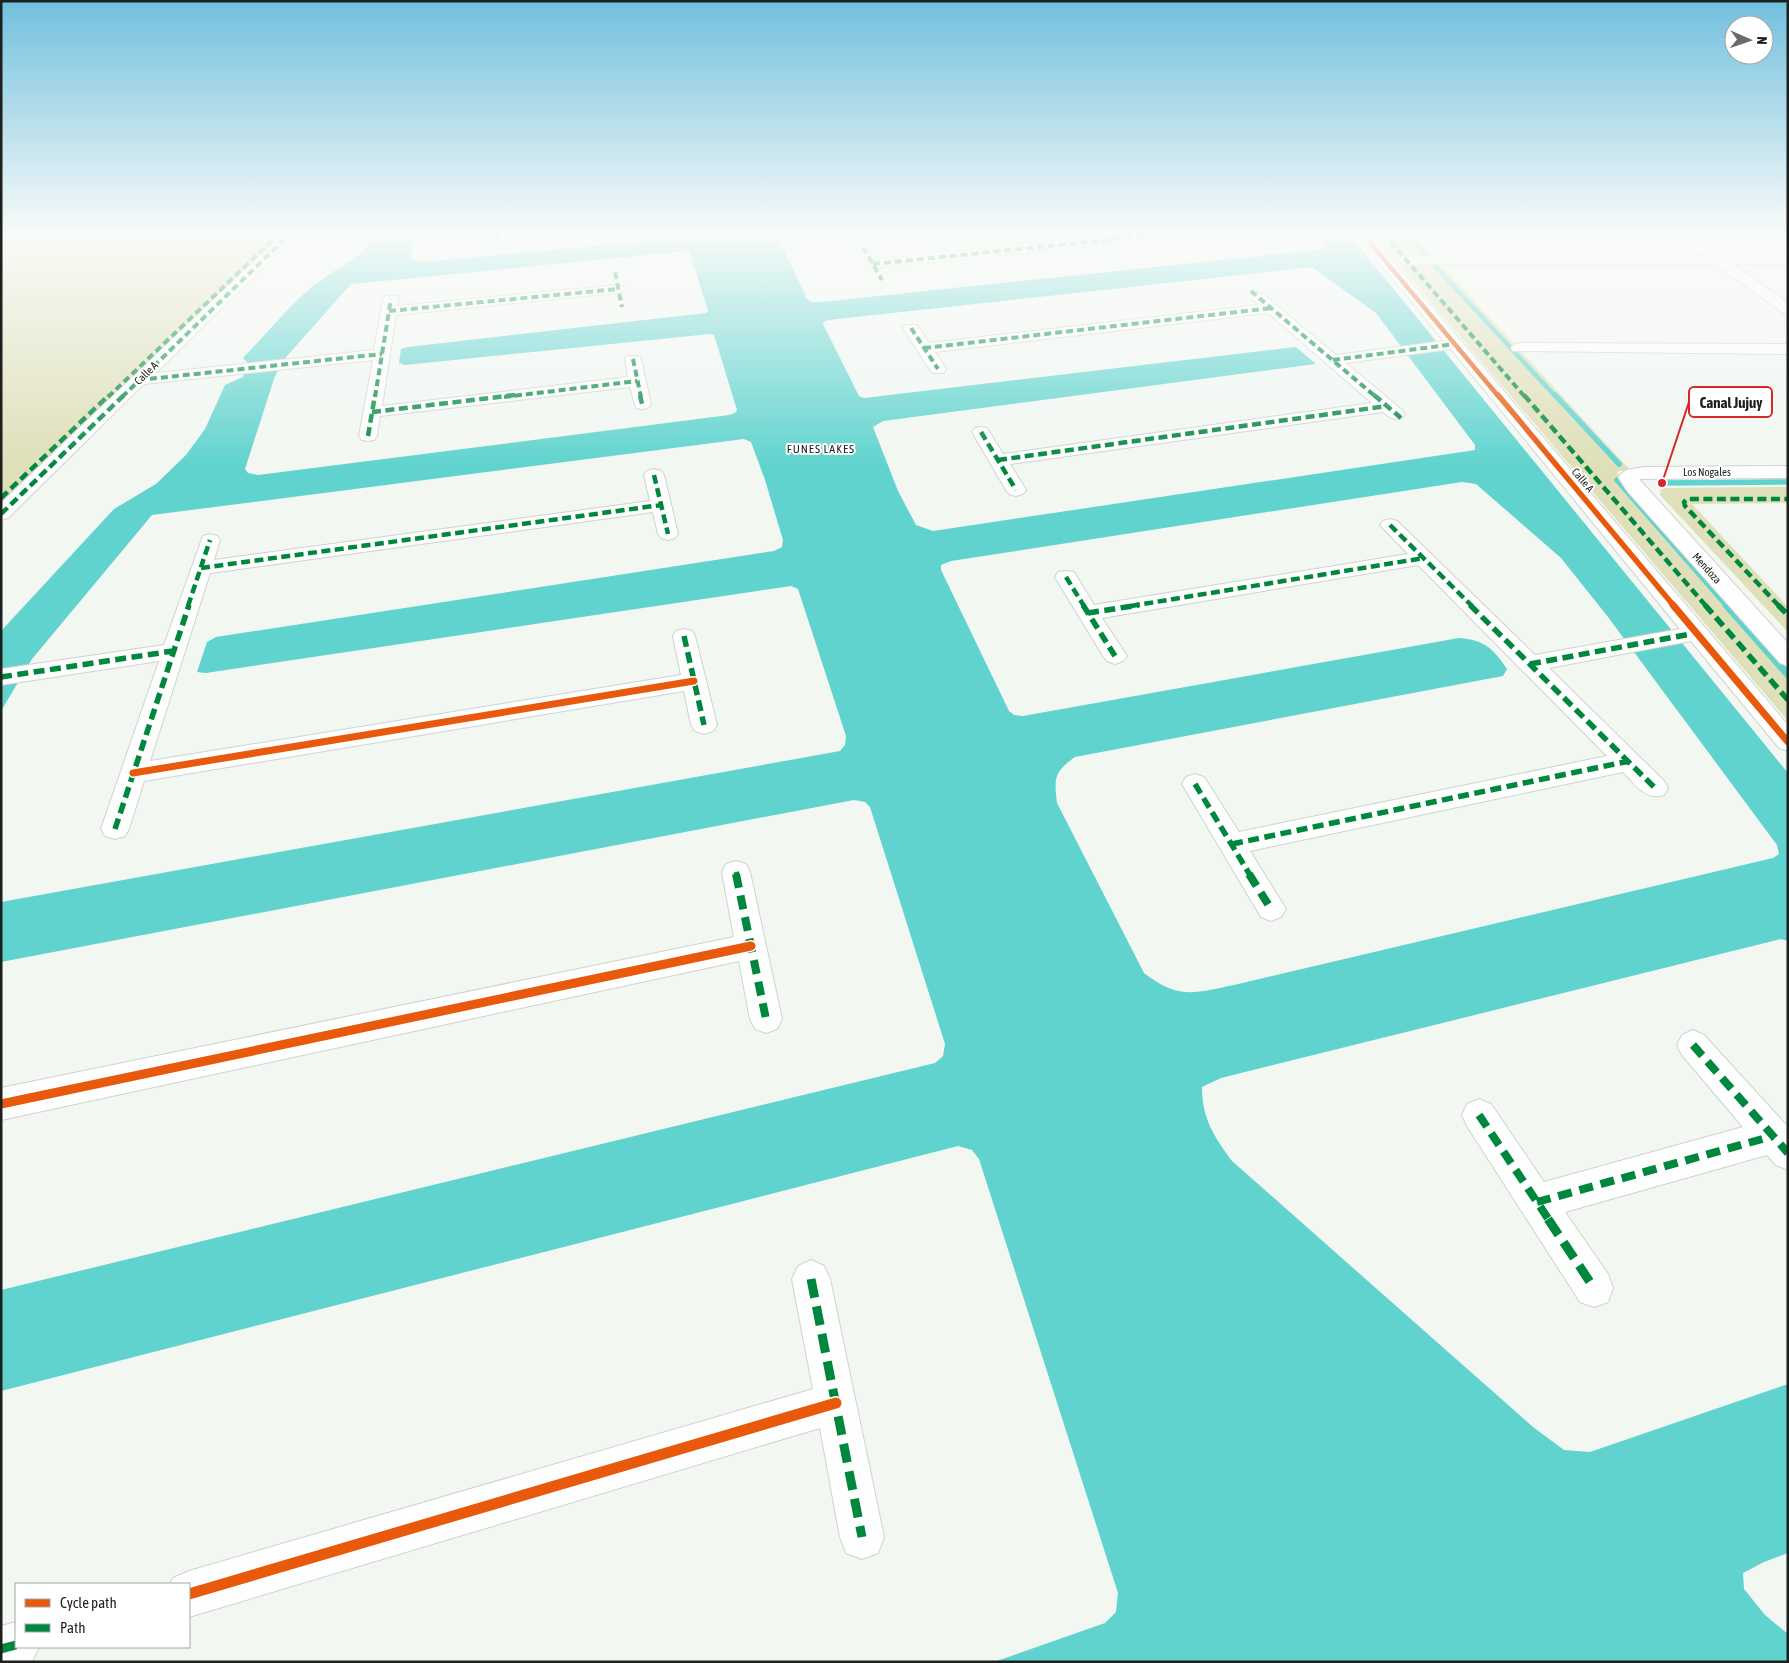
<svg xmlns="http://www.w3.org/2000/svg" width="1789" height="1663" font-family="'Asap Condensed',sans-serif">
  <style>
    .green { fill: #dfdfb9 }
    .water { fill: #60d3ce; fill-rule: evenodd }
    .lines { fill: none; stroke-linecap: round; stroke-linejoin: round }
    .stream-far2 { stroke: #60d3ce; stroke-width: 4.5 }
    .stream-far1 { stroke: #60d3ce; stroke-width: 5.5 }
    .stream { stroke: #60d3ce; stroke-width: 7 }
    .minor-casing { stroke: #cfd3cf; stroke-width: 2 }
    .minor { fill: #fdfefd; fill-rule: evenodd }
    .quiet-far4 { stroke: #00873e; stroke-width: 4; stroke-dasharray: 7 4; stroke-linecap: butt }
    .quiet-far3 { stroke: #00873e; stroke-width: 4.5; stroke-dasharray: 9 4.5; stroke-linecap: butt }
    .quiet-far2 { stroke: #00873e; stroke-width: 5.5; stroke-dasharray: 11 5.5; stroke-linecap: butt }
    .quiet-far1 { stroke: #00873e; stroke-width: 8; stroke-dasharray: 14 8; stroke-linecap: butt }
    .quiet { stroke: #00873e; stroke-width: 9; stroke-dasharray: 19 9; stroke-linecap: butt }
    .cycleway-far4-casing { stroke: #fff; stroke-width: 6 }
    .cycleway-far3-casing { stroke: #fff; stroke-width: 8 }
    .cycleway-far2-casing { stroke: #fff; stroke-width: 10 }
    .cycleway-far1-casing { stroke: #fff; stroke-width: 12 }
    .cycleway-casing { stroke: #fff; stroke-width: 14 }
    .cycleway-far4 { stroke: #e8590c; stroke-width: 4.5 }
    .cycleway-far3 { stroke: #e8590c; stroke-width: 5.5 }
    .cycleway-far2 { stroke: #e8590c; stroke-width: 7 }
    .cycleway-far1 { stroke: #e8590c; stroke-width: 9 }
    .cycleway { stroke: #e8590c; stroke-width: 11 }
    .labels { text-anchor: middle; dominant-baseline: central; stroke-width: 4; stroke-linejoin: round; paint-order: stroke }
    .far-street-label { font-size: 11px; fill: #1d201d; stroke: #fff }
    .far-neighbourhood-label { font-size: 12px; letter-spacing: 1px; fill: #1d201d; stroke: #fff }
    .leader { fill: none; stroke: #d62828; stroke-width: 2 }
    .callout-dot { fill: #d62828; stroke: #fff; stroke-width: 2 }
    .callout { fill: #fff; stroke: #d62828; stroke-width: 2 }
    .callout-label { font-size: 15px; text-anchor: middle; font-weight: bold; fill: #1d201d }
  </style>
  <rect width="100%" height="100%" fill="#f2f7f2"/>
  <path class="green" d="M1,233H283L1,502Z
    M1372,233H1412L1630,470L1618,471L1617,473L1788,666V721Z
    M1788,487V503L1692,504L1788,607V632L1660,495L1661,488Z"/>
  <path class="water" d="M375,233H414L411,259L423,262L679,238L683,237V233H866L789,240L781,244L807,299L811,302H821L1326,249V247L1316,233H1348L1788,773V941L1781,939L1221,1078L1202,1087C1202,1119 1214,1136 1232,1161L1533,1427L1564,1450L1590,1452L1788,1384V1553L1764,1562L1743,1573L1744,1589L1765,1615L1788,1634V1662H994L1105,1623L1116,1612L1118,1593L979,1159L972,1150L958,1146L1,1391V1290L935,1063L943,1056L945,1044L870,807L865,802L854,800L1,962V902L840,751L845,745L846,736L798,589L791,586L206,673L197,672L207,642L216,637L774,551L782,547L783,540L765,480L751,442L744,439L152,515L32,659L1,711V631L114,509L156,484L186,455L205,429L225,385L243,377L248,363L243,358L294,303L314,285L364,251ZM687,251L690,253L708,311L706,313L408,347L401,349L399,363L405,365L710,334L714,335L737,410L735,413L729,415L258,475L248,473L245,469L275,376L287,356L351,284ZM1312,267L1376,313L1475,445V450L933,531L916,525L898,491L873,427L883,421L1316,364L1296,347L864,398L859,396L823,324V322L828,320ZM1462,482L1476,484L1561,558L1608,617L1777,845L1779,854L1773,858L1234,985C1194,993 1179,1000 1144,973L1057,803C1054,778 1054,772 1075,757L1503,676L1507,669C1493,648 1484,640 1459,638L1023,716L1014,715L1009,711L941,570V565L951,561Z"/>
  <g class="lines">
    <path class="stream-far2" d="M1405,233L1427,257
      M1434,265L1556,397"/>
    <path class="stream-far1" d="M1555,395L1619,464
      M1617,480L1727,606
      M1662,483L1788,482"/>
    <path class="stream" d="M1726,605L1788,675"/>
    <defs>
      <path id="minor" d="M283,233H298L156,373L374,350L383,299L386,296H396L399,299L397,306L618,285L623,286L625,289L623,292L396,315L382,406L628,377L625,359L627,356H639L641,359L651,404L648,408L642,409L636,408L630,387L380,416L377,436L374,440L368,441L362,440L359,436L373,360L144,384L8,518L1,520V503Z
        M491,233H505L503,243H493Z
        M1137,233H1182L1175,237L873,268L868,267L866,264L868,261L873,260Z
        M1355,233H1369L1788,725V751L1779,748L1691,641L1549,668L1664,781L1668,788L1664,795C1645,801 1635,784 1623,772L1250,851L1286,909L1281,917L1271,921L1261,917L1182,784L1186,777L1195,774L1204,777L1239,832L1607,756L1418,565L1102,618L1127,656L1123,661L1115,664L1107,661L1103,656L1055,577L1058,572L1066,571L1074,572L1094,605L1408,554L1380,525L1383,521L1390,519L1397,521L1535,655L1680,629L1451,349L1346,363L1402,410L1405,414L1402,418C1393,420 1390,418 1383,412L1010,464L1026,490L1023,494L1016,496L1009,494L1006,490L972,432L975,428L981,427L987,428L1003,454L1372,403L1268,313L935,352L946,369L944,373H932L903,328L905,325H917L929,343L1258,305L1250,296L1252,293H1262L1336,355L1444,341Z
        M1673,233H1689L1721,256H1788V264H1733L1788,303V315L1783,313L1715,264H1406L1401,263L1399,260L1401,257L1406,256H1703Z
        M1519,343L1788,344V354L1513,351L1511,348L1513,345Z
        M1788,466V478L1639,479L1788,643V666L1780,663L1627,491L1618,477L1626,470L1644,467Z
        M654,469L661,471L664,475L678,534L675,538L668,540L661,538L658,534L653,512L210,573L150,761L681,675L673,636L676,631L684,629L692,631L695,636L717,725L713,731L704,734L695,731L691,725L684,691L144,781L129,829L125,836L115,839L105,836L101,829L159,661L1,685V669L164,645L203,536L210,534L217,536L220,540L214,560L650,501L644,475L647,471Z
        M736,861L746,864L750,872L782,1019L777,1029L766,1033L755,1029L750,1019L739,961L1,1120V1088L734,937L722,872L726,864Z
        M1693,1030L1704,1035L1788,1127V1170L1776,1165L1767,1155L1565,1212L1608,1274L1613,1288L1608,1302L1594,1307L1580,1302L1467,1126L1462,1115L1467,1104L1479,1099L1491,1104L1544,1182L1743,1127L1682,1055L1677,1045L1682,1035Z
        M811,1260L824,1266L830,1279L884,1537L878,1553L862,1559L846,1553L840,1537L820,1428L189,1617V1584H170L173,1578L189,1571L813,1389L792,1279L798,1266Z
        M16,1622V1647H39L32,1662H1V1626Z"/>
    </defs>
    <use href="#minor" class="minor-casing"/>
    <use href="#minor" class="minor"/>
    <path class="quiet-far4" d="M498,233V240
      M1383,233L1525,397
      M863,247L882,280
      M873,264L1175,233
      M615,272L622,307
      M1251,291L1376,397
      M389,311L618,289
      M911,328L938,369
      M924,348L1271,308
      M633,359L641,397
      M1333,360L1455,344
      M139,380L382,354
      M108,397L280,233
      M122,397L291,233
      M375,397L391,299
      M504,397L637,381"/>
    <path class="quiet-far3" d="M640,395L642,404
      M1374,395L1401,418
      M1524,395L1706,606
      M372,412L515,395
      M981,432L1016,490
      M368,436L375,395
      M998,460L1387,406
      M654,475L668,534
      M1,498L109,395
      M1,514L124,395
      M1390,525L1472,606
      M201,568L661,505
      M1066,577L1084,606
      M188,606L210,540
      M1131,606L1424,558
      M1779,606L1685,506L1684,502L1687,499H1788"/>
    <path class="quiet-far2" d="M1083,605L1115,656
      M1470,605L1655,788
      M1705,605L1788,700
      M1778,605L1788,615
      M1088,613L1139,605
      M684,636L704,725
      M1530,664L1696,633
      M1,677L173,651
      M1195,784L1250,875
      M115,829L189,605
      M1232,844L1629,761
      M736,872L737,875"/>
    <path class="quiet-far1" d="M736,874L766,1019
      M1249,874L1271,909
      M1693,1045L1788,1153
      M1479,1115L1549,1220
      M1537,1202L1773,1136"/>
    <path class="quiet" d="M1548,1219L1594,1288
      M811,1279L862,1537
      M1,1649L16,1645"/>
    <defs>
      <path id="cycleway-far4" d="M1362,233L1499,397"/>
      <path id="cycleway-far3" d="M1498,395L1674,606"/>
      <path id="cycleway-far2" d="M1673,605L1788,742
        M133,773L694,681"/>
      <path id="cycleway-far1" d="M1,1104L751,946"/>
      <path id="cycleway" d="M189,1594L836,1403"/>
    </defs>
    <use href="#cycleway-far4" class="cycleway-far4-casing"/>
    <use href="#cycleway-far3" class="cycleway-far3-casing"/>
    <use href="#cycleway-far2" class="cycleway-far2-casing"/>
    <use href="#cycleway-far1" class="cycleway-far1-casing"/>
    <use href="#cycleway" class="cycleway-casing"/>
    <use href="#cycleway-far4" class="cycleway-far4"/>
    <use href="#cycleway-far3" class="cycleway-far3"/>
    <use href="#cycleway-far2" class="cycleway-far2"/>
    <use href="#cycleway-far1" class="cycleway-far1"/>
    <use href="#cycleway" class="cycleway"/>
  </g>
  <linearGradient id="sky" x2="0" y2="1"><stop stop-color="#71c0de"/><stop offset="0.5" stop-color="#f9fbf9"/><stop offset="1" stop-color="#f9fbf9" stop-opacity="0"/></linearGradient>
  <rect width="1789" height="466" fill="url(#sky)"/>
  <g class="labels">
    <g class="far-street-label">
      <text transform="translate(146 373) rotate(-44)">Calle A</text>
      <text x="1707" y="472">Los Nogales</text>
      <text transform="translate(1583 480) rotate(50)">Calle A</text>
      <text transform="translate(1707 568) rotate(48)">Mendoza</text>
    </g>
    <g class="far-neighbourhood-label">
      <text x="821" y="449">FUNES LAKES</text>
    </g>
  </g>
  <path class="leader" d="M1662 483L1689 402"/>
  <circle class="callout-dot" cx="1662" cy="483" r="5"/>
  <rect class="callout" x="1689" y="387" width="83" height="30" rx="5"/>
  <g class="callout-label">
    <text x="1731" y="408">Canal Jujuy</text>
  </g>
  <rect width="1789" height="1663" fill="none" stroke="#1d201d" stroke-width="5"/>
  <rect x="15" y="1583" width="175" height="65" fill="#ffffff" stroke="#a5a6a5"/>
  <rect x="25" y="1599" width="25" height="8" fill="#e8590c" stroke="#a5a6a5"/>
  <text x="60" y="1608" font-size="15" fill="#1d201d">Cycle path</text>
  <rect x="25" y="1624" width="25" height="8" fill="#00873e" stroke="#a5a6a5"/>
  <text x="60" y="1633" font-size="15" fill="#1d201d">Path</text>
  <g transform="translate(1749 40) rotate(92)"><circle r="24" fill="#ffffff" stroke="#a5a6a5"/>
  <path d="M0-4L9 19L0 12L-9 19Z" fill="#686b68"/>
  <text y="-8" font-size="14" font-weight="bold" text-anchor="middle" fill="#1d201d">N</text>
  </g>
</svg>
